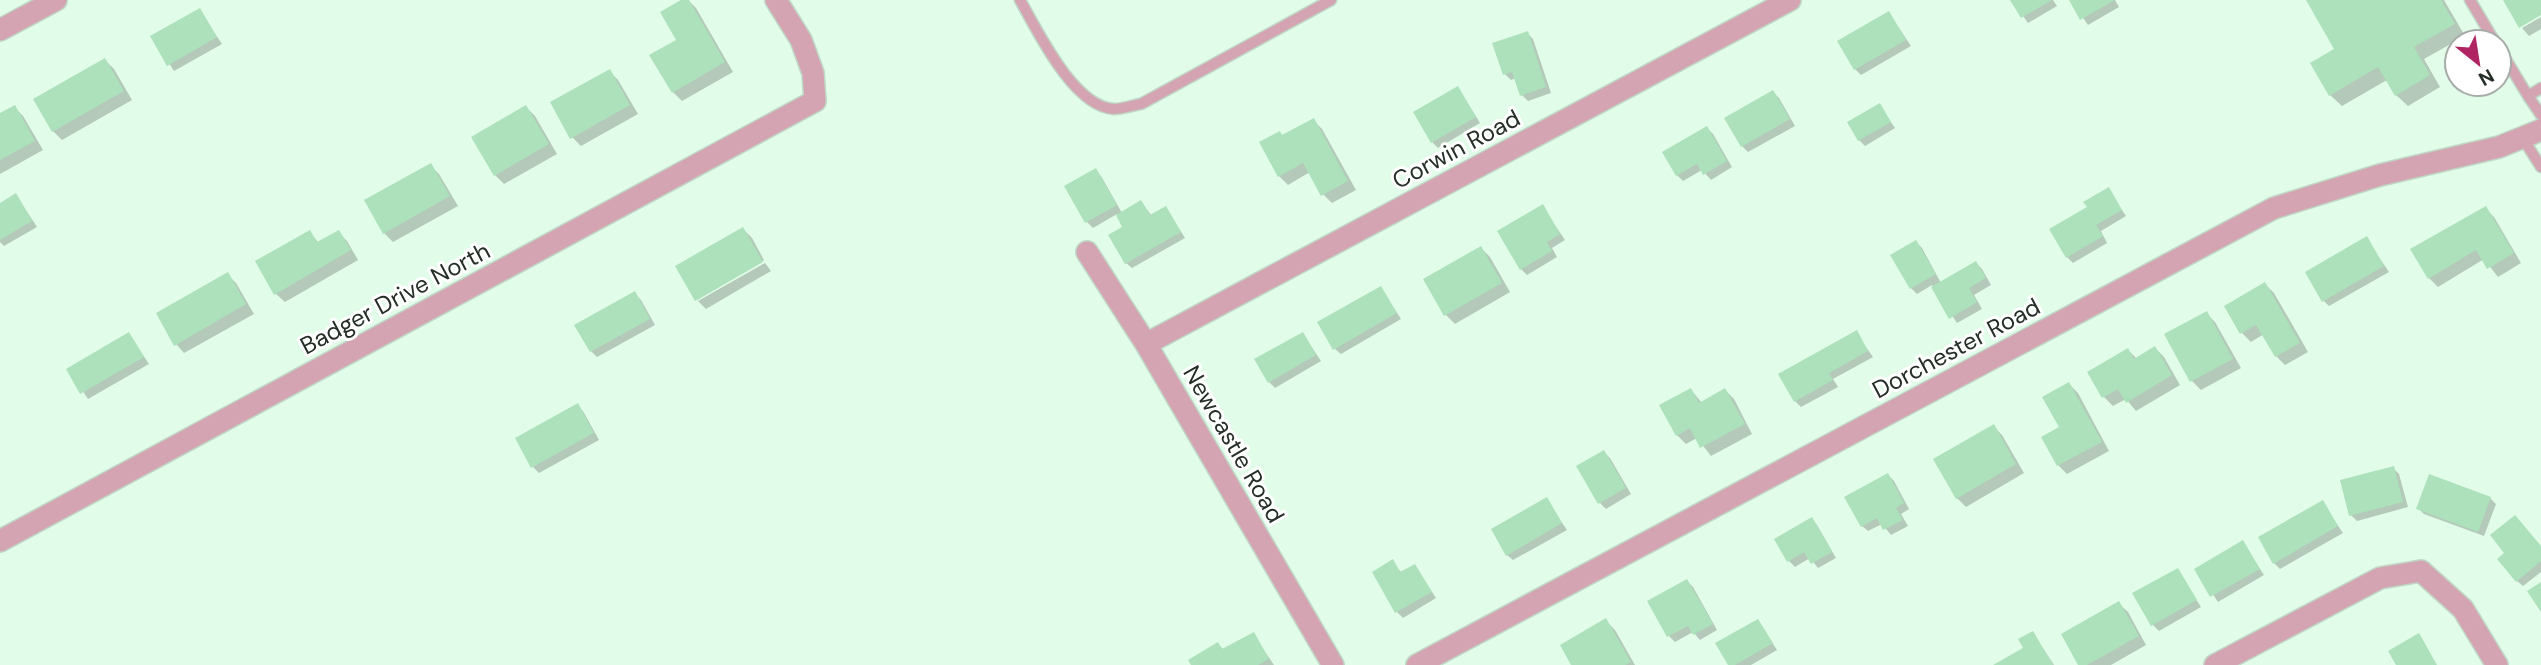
<svg xmlns="http://www.w3.org/2000/svg" width="2541" height="665" font-family="'DM Sans',sans-serif">
  <style>
    .shadow { fill: #0003 }
    .building { fill: #ace1bb }
    .lines { fill: none; stroke-linecap: round; stroke-linejoin: round }
    .service-casing { stroke: #bfd7c5; stroke-width: 13 }
    .minor-casing { stroke: #bfd7c5; stroke-width: 24 }
    .service { stroke: #d5a4b2; stroke-width: 10 }
    .minor { stroke: #d5a4b2; stroke-width: 21 }
    .labels { text-anchor: middle; dominant-baseline: central; stroke-width: 6; stroke-linejoin: round; paint-order: stroke }
    .street-label { font-size: 24px; fill: #252f28; stroke: #fff }
  </style>
  <rect width="100%" height="100%" fill="#e1fce8"/>
  <path class="shadow" d="M685,0H688L696,8L733,72L682,101L673,92Z
    M2012,0H2053L2057,6L2028,23Z
    M2071,0H2115L2119,7L2088,25Z
    M2308,0H2444L2465,36L2424,59L2440,87L2408,106L2396,95L2387,80L2342,106L2330,95L2336,50Z
    M199,10L222,44L174,71L152,37Z
    M1889,13L1911,46L1861,75L1855,69Z
    M2541,17V29L2529,36L2522,28Z
    M1527,33L1533,39L1551,93L1528,101L1522,95L1516,78L1511,80L1505,74Z
    M105,60L114,69L132,100L62,140L53,131Z
    M609,71L618,80L638,114L581,146L572,137Z
    M1458,88L1480,123L1438,148L1432,142Z
    M1773,92L1779,98L1795,126L1748,152L1742,146Z
    M1879,105L1895,128L1865,146L1859,140Z
    M14,107L23,116L43,150L0,174V115Z
    M526,107L535,116L557,154L504,184L495,175Z
    M1313,120L1322,129L1356,190L1332,203L1323,194L1310,172L1288,185L1279,176L1283,137Z
    M1707,128L1713,134L1732,167L1711,180L1702,170L1683,181L1677,175Z
    M430,165L439,174L458,206L393,242L384,233Z
    M1095,171L1101,176L1122,213L1141,202L1152,216L1166,208L1185,238L1132,268L1126,263L1125,227L1117,214L1093,228L1087,222Z
    M2108,189L2126,216L2101,231L2107,243L2073,263L2067,257L2089,208Z
    M16,195L37,227L4,246L0,242V205Z
    M1542,206L1565,240L1552,248L1557,257L1527,275L1521,269Z
    M2485,208L2494,217L2521,263L2498,277L2484,259L2438,287L2429,278Z
    M743,229L752,238L764,260L697,300L678,267Z
    M309,232L319,243L338,232L347,241L358,260L285,302L276,294Z
    M2366,238L2389,272L2329,306L2323,300Z
    M1916,242L1922,248L1941,283L1976,263L1982,269L1991,285L1974,295L1982,309L1957,323L1932,285L1917,294L1911,288Z
    M1481,248L1490,257L1510,292L1455,324L1446,315L1426,280Z
    M765,263L771,271L706,309L698,301Z
    M227,274L236,283L254,314L184,353L176,344Z
    M2265,284L2274,293L2308,352L2285,365L2276,356L2264,334L2251,342L2242,333Z
    M1381,288L1401,319L1341,354L1335,349Z
    M635,294L641,300L655,325L597,357L591,351Z
    M2206,313L2215,322L2241,368L2201,390L2192,381L2167,335Z
    M1856,333L1873,357L1833,379L1838,387L1801,407L1795,401Z
    M129,334L149,364L88,399L68,369Z
    M1303,334L1321,361L1275,388L1269,382Z
    M2155,348L2164,357L2180,385L2136,411L2126,399L2113,406L2104,397L2089,372L2128,350L2137,359Z
    M2069,384L2078,393L2109,451L2067,474L2058,465Z
    M1691,390L1702,403L1725,390L1734,399L1752,434L1711,456L1697,438L1686,444L1677,435Z
    M577,406L583,411L599,440L539,473L533,467Z
    M1993,426L2002,435L2024,473L1966,507L1957,498Z
    M1604,452L1610,458L1631,494L1606,509L1600,503L1579,466Z
    M2393,468L2399,474L2408,507L2357,521L2351,515Z
    M1888,475L1894,481L1909,509L1901,514L1908,526L1891,535L1882,524L1868,531L1862,526Z
    M2490,498L2496,504L2484,536L2424,514L2418,508Z
    M1546,499L1567,530L1513,560L1507,555Z
    M2322,502L2343,533L2280,569L2274,563Z
    M1811,519L1817,525L1836,558L1818,568L1810,558L1795,567L1789,561Z
    M2243,543L2264,575L2218,602L2196,569Z
    M2541,547V572L2523,586L2517,581Z
    M1392,562L1402,573L1415,566L1436,598L1403,618L1397,612Z
    M2177,570L2201,607L2159,631L2153,625Z
    M1687,581L1693,587L1717,630L1700,640L1693,632L1675,642L1669,636L1649,602Z
    M2119,604L2128,612L2146,645L2111,665H2080Z
    M1606,621L1615,630L1635,665H1573Z
    M1758,621L1777,650L1751,665H1730Z
    M2033,633L2054,665H1996L2025,648Z
    M1253,634L1274,665H1193L1218,644L1224,650Z"/>
  <path class="building" d="M681,0H689L725,62L672,93L649,55L676,40L660,12Z
    M2010,0H2052L2021,18Z
    M2069,0H2115L2080,20Z
    M2306,0H2441L2455,24L2414,47L2430,75L2395,96L2378,67L2329,96L2310,63L2334,49Z
    M2503,0H2541V15L2519,28Z
    M200,8L217,37L167,66L150,36Z
    M1889,11L1906,40L1854,70L1837,41Z
    M1528,31L1546,87L1520,96L1512,72L1503,75L1492,43Z
    M105,58L124,91L52,132L33,99Z
    M610,69L630,105L570,139L550,102Z
    M1458,86L1476,117L1431,143L1413,112Z
    M1773,90L1790,119L1741,147L1724,118Z
    M1880,103L1891,122L1858,141L1847,122Z
    M15,105L35,141L0,160V113Z
    M526,105L549,144L494,176L471,137Z
    M1314,118L1348,181L1321,196L1303,163L1278,177L1259,142L1280,131L1282,135Z
    M1707,126L1727,161L1703,175L1697,164L1676,176L1662,152Z
    M431,163L450,196L383,234L364,200Z
    M1096,168L1117,205L1085,223L1064,186Z
    M2109,187L2122,210L2096,225L2103,236L2066,258L2049,229L2087,207L2083,202Z
    M16,193L32,221L0,240V203Z
    M1141,200L1150,215L1166,206L1181,232L1125,264L1108,235L1122,227L1116,215Z
    M1543,204L1560,234L1547,242L1552,251L1520,270L1497,231Z
    M2486,206L2514,253L2487,269L2476,250L2428,279L2410,249Z
    M743,227L763,262L695,301L675,266Z
    M310,230L317,242L339,230L351,250L274,295L255,261Z
    M2367,236L2384,266L2322,302L2305,272Z
    M1916,240L1936,274L1910,289L1890,255Z
    M1481,246L1502,283L1444,316L1423,279Z
    M1976,261L1986,278L1969,288L1977,302L1949,319L1931,287Z
    M228,272L246,304L174,346L156,313Z
    M2265,282L2300,343L2275,357L2256,325L2240,334L2224,306Z
    M1381,286L1397,313L1333,350L1317,322Z
    M635,291L650,319L590,352L574,325Z
    M2207,311L2233,359L2190,382L2164,334Z
    M1857,330L1868,351L1829,373L1833,380L1794,402L1778,374Z
    M129,332L144,357L80,394L66,369Z
    M1303,332L1316,355L1268,383L1254,359Z
    M2155,346L2172,375L2126,403L2118,389L2102,398L2087,372L2128,348L2134,359Z
    M2069,382L2102,442L2057,466L2041,437L2059,427L2042,397Z
    M1691,388L1699,403L1725,388L1745,424L1700,448L1690,428L1676,436L1659,405Z
    M578,403L594,433L531,468L515,438Z
    M1994,424L2016,464L1956,499L1933,459Z
    M1604,450L1626,488L1598,504L1576,466Z
    M2394,466L2403,502L2349,516L2340,480Z
    M1888,473L1904,503L1896,508L1903,520L1883,530L1877,518L1861,527L1844,497Z
    M2429,474L2491,497L2478,532L2416,509Z
    M1547,497L1562,523L1506,556L1491,529Z
    M2323,500L2338,526L2273,564L2258,537Z
    M2515,515L2541,546V561L2516,582L2497,559L2504,553L2490,535Z
    M1812,517L1832,552L1811,564L1804,552L1787,562L1774,539Z
    M2243,540L2260,569L2210,597L2194,569Z
    M1393,559L1400,572L1415,564L1432,592L1395,613L1372,572Z
    M2178,568L2197,600L2151,626L2132,593Z
    M1687,579L1713,624L1693,635L1688,626L1667,637L1647,601Z
    M2541,582V612L2527,591Z
    M2119,601L2139,636L2087,665H2078L2061,634Z
    M1606,618L1631,662L1625,665H1571L1560,645Z
    M1758,619L1773,643L1735,665H1728L1715,643Z
    M2033,631L2053,665H1993L2023,648L2018,639Z
    M1254,632L1269,659L1258,665H1191L1188,660L1218,642L1222,649Z
    M2419,633L2437,665H2396L2388,651Z"/>
  <g class="lines">
    <defs>
      <path id="service" d="M1020,0C1038,32 1074,107 1114,109C1123,109 1133,105 1141,104L1331,0
        M2470,0L2495,42
        M2499,48L2528,96L2541,88
        M2528,96L2541,115
        M2522,137L2541,167"/>
      <path id="minor" d="M0,30L56,0
        M1087,252L1146,344L1333,665
        M1146,344L1790,0
        M0,541L815,101L813,73L801,40L776,0
        M1417,665L2274,208L2380,175L2499,147L2541,130
        M2215,665L2380,578L2421,571L2463,609L2497,665"/>
    </defs>
    <use href="#service" class="service-casing"/>
    <use href="#minor" class="minor-casing"/>
    <use href="#service" class="service"/>
    <use href="#minor" class="minor"/>
  </g>
  <g class="labels">
    <g class="street-label">
      <text transform="translate(1456 149) rotate(-28)">Corwin Road</text>
      <text transform="translate(395 298) rotate(-28)">Badger Drive North</text>
      <text transform="translate(1956 348) rotate(-28)">Dorchester Road</text>
      <text transform="translate(1234 444) rotate(60)">Newcastle Road</text>
    </g>
  </g>
  <g transform="translate(2478 63) rotate(150)"><circle r="33" fill="#ffffff" stroke="#a8aca9" stroke-width="2"/>
  <path d="M0-5L12 26L0 18L-12 26Z" fill="#af2462"/>
  <text y="-10" font-size="19" font-weight="bold" text-anchor="middle" fill="#252f28">N</text>
  </g>
</svg>
